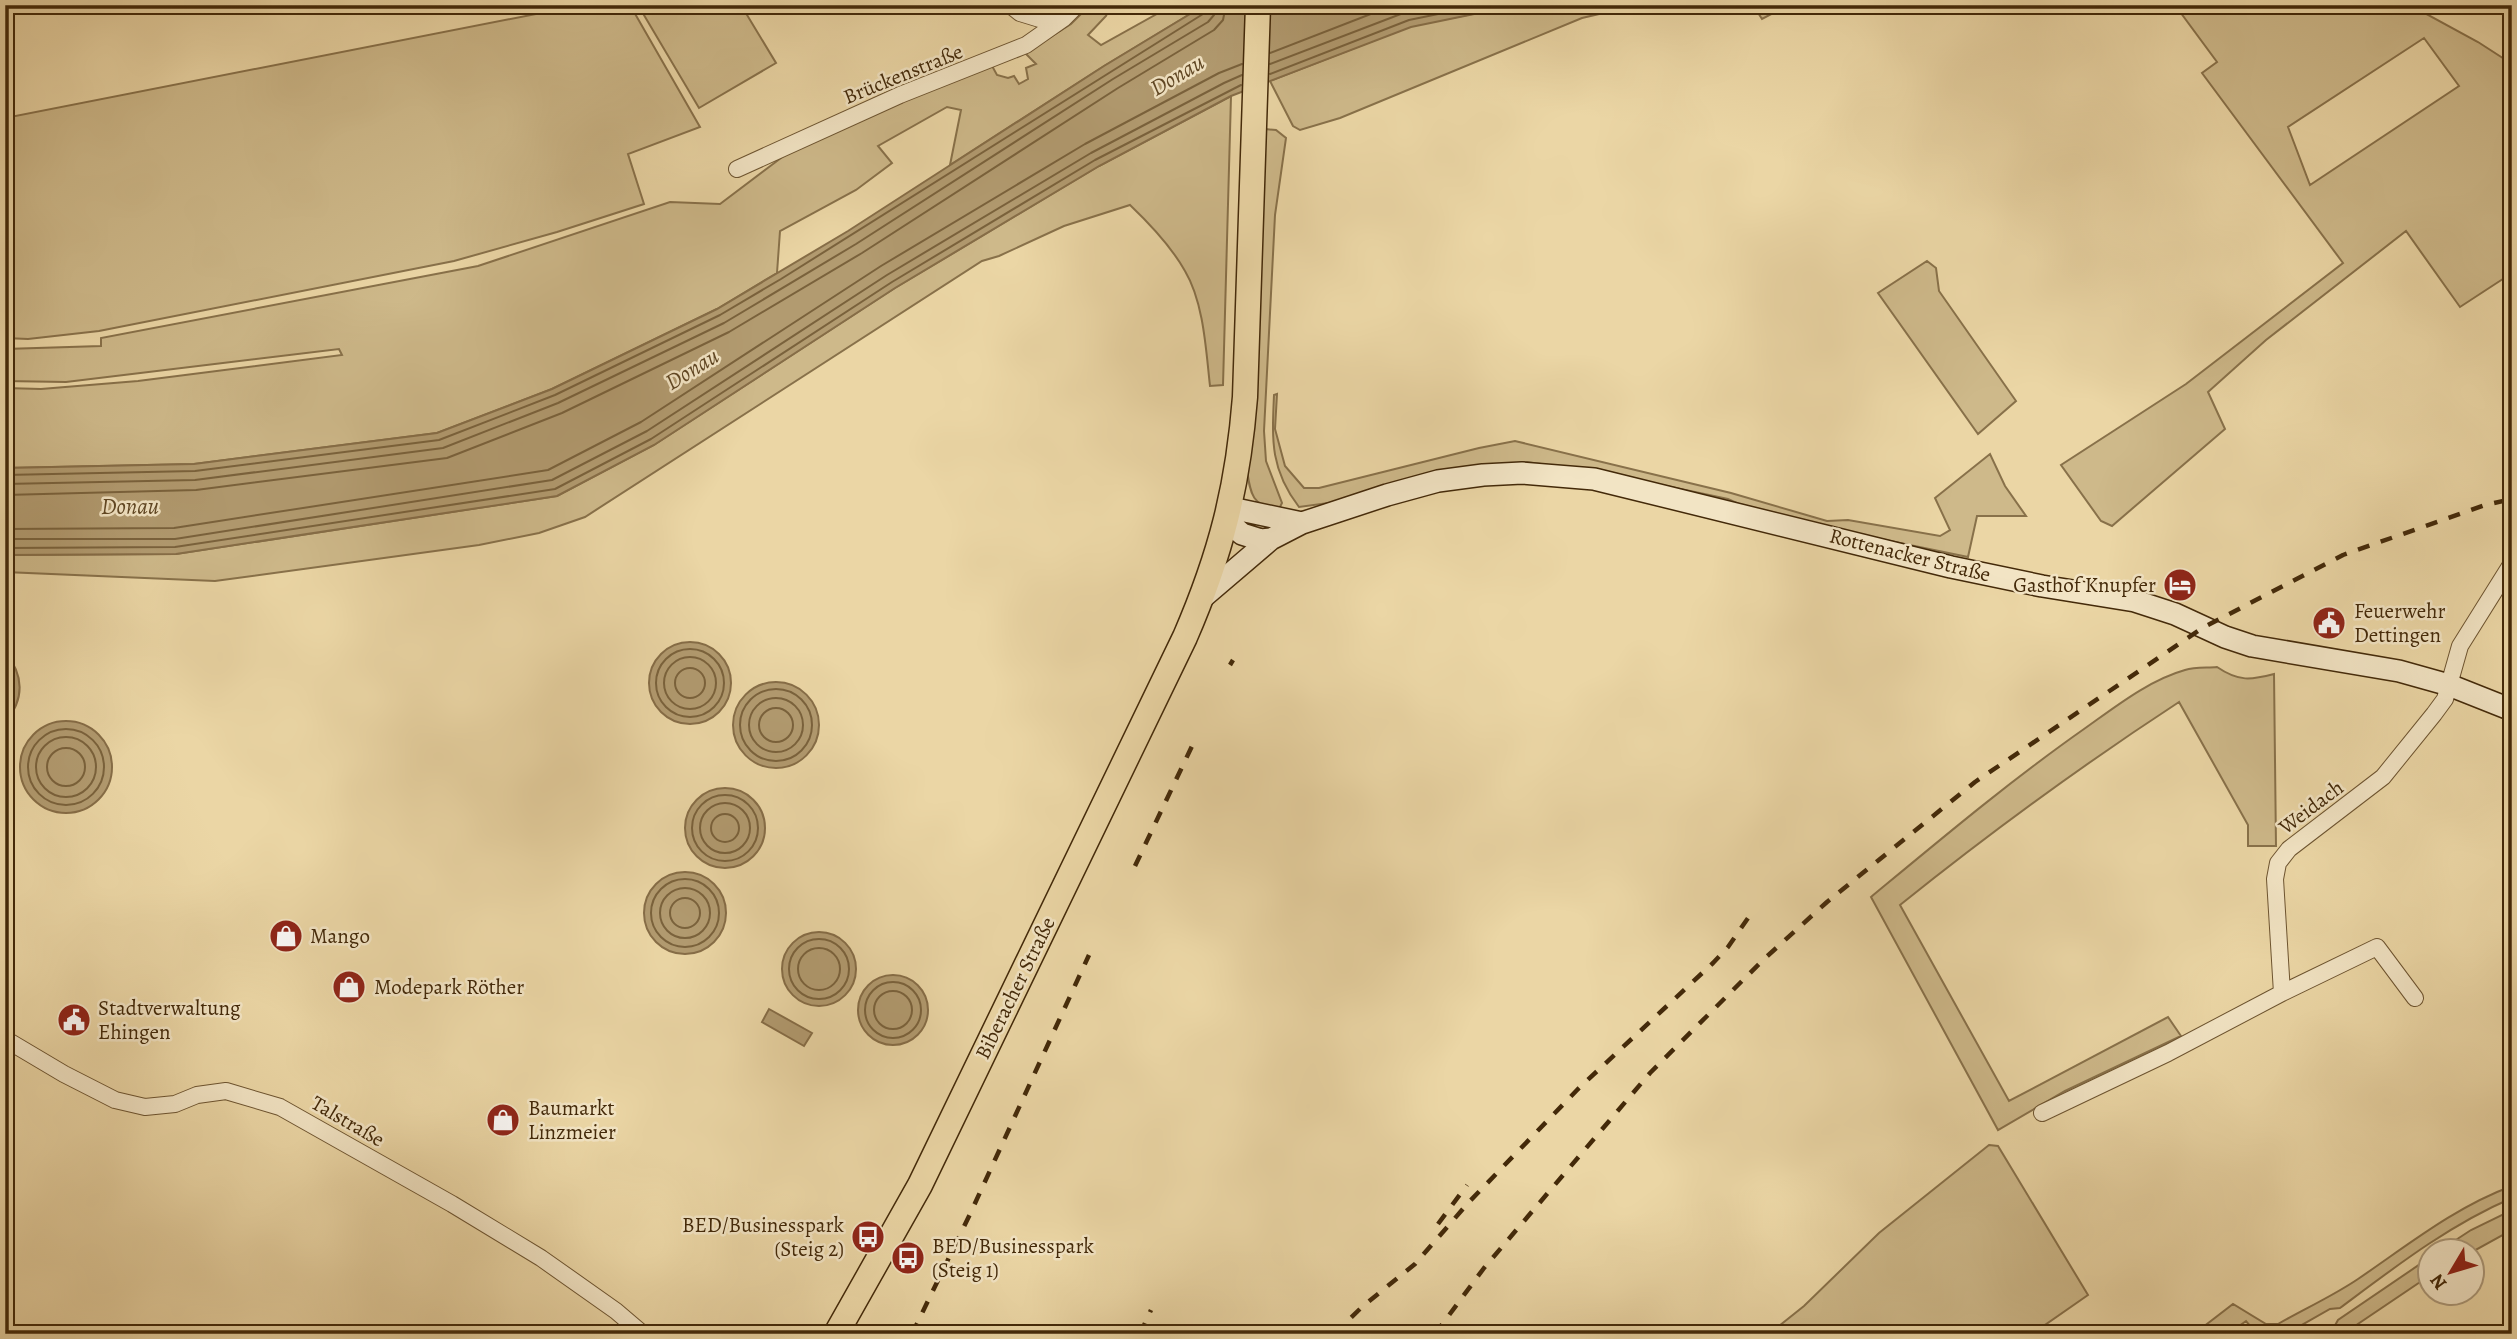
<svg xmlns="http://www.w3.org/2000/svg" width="2517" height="1339" font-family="Alegreya,serif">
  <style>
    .green { fill: #ceb98a; stroke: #88714a; stroke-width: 2; fill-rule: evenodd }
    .water { fill: #b29b70; stroke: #866d47; stroke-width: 2 }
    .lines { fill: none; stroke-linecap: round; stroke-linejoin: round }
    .shore { stroke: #7a623c; stroke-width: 2 }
    .street-casing { stroke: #6d5430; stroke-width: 18 }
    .secondary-casing { stroke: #432909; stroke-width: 24 }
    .primary-casing { stroke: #432909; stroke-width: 27 }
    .street { stroke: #f2e4c4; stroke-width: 16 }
    .secondary { stroke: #f2e4c4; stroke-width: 21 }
    .primary { stroke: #ebd6a5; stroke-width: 24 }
    .rail { stroke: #432909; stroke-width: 4.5; stroke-dasharray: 12 12; stroke-linecap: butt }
    .labels { text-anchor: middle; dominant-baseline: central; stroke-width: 5; stroke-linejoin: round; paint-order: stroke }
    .street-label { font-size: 21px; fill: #432909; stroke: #f2e4c4 }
    .poi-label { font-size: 21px; fill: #432909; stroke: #f2e4c4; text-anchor: start }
    .water-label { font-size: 23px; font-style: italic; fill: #5f4623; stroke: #f2e4c4 }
  </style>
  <rect width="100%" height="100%" fill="#ebd6a5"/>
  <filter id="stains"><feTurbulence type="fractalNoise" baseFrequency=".00286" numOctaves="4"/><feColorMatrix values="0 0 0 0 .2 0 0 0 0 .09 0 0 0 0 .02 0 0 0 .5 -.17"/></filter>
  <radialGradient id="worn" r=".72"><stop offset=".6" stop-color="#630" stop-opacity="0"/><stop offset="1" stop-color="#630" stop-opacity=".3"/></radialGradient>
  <path class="green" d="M582,5H630L700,127L628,154L644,204L557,232L454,261L99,331L28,339L5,338V118Z
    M638,5H741L776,63L699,108Z
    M1090,5H1111L1106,16L1088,35L1101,45L1173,5H1205L1104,66L950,165L961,110L947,107L878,146L892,163L856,190L780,231L777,273L717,309L552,389L437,433L194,464L5,468V388L41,389L138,381L342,355L339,349L66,382L5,381V349L101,346V338L478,266L670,202L720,204L789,152L901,101L991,64L997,75L1008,78L1014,76L1019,84L1028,79L1026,68L1036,64L1025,53L1071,24Z
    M1518,5H1638L1582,18L1340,118L1300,130L1293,126L1270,81L1411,26Z
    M1753,5H2081L1970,12L1777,11L1762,19Z
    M2175,5H2410L2478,42L2512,64V174L2505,179L2512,190V273L2460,307L2406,231L2266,340L2208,392L2225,429L2112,526L2101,521L2061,465L2186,384L2343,263L2202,73L2217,62ZM2424,38L2459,86L2310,185L2288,127Z
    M1231,96L1223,385L1210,386C1206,351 1204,303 1185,271C1171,246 1151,225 1130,205L1064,226L999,256L982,261L585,517L539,533L479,545L215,581L5,572V555L176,554L557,496L654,445L895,288L1099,166Z
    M1265,129L1276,130L1286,138L1275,215L1264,431L1266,461L1282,503L1280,507C1252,509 1250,492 1247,470Z
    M1927,261L1936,268L1939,291L2016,401L1978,434L1878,293Z
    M1277,394L1275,429L1285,466L1304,488H1319L1479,448L1515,441L1731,493L1827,521L1848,520L1940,536L1950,530L1935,498L1990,454L2005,486L2026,516H1977L1968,557L1837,530L1739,504L1728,499L1605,473L1527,462L1448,472L1336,502L1299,507C1270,469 1272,440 1274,395Z
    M2217,667C2239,682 2251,680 2274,674L2276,846H2248V825L2179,702C2081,766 1991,832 1900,905L2009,1101L2168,1017L2181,1036L2065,1091L1998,1130L1871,897C1941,839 2010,781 2084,729C2115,707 2149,680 2185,670C2195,667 2207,668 2217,667Z
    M1989,1145L1998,1146L2088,1295L2032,1334H1769L1804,1306L1879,1233Z
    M2512,1186V1198C2449,1225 2395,1267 2340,1308L2330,1309L2286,1334H2257L2246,1321L2228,1334H2194L2233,1304L2266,1324H2278C2304,1309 2333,1296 2358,1279C2408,1245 2455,1207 2512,1186Z
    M2512,1210V1230L2472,1252L2439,1251L2471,1230Z
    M2429,1258V1276L2343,1334H2333V1329L2338,1320Z"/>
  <path class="water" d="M1205,5H1518L1411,27L1231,96L1099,166L895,288L654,445L557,496L176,554L5,555V468L194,464L437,433L552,389L717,309L848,231L1104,66Z
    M649 683a41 41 0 1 1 82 0a41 41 0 1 1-82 0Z
    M5,653C24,674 25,700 5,722Z
    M733 725a43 43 0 1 1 86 0a43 43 0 1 1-86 0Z
    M20 767a46 46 0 1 1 92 0a46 46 0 1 1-92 0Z
    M685 828a40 40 0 1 1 80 0a40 40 0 1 1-80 0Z
    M644 913a41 41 0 1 1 82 0a41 41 0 1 1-82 0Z
    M782 969a37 37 0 1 1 74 0a37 37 0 1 1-74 0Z
    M858 1010a35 35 0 1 1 70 0a35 35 0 1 1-70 0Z
    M769,1009L812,1033L804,1046L762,1022Z"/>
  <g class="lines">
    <path class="shore" d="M1270,53L1394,5
      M1270,64L1406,12L1438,5
      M1270,74L1409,20L1482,5
      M5,475L195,471L439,440L555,395L720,315L781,279L1203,14L1207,5
      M5,484L195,480L443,448L558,403L724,323L856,244L1113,79L1208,22L1214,15L1216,5
      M5,495L196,490L447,458L562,413L729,332L862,253L1118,88L1214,30L1223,20L1226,5
      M5,529L174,528L548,470L641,422L881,266L1085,144L1219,73L1242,64
      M5,539H175L552,480L647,431L887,275L1091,153L1224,83L1242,75
      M5,548L175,547L555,489L651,439L892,282L1095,160L1241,85
      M656 683a34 34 0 1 1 68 0a34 34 0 1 1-68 0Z
      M664 683a26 26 0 1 1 52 0a26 26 0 1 1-52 0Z
      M675 683a15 15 0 1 1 30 0a15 15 0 1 1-30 0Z
      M740 725a36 36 0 1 1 72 0a36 36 0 1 1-72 0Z
      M749 725a27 27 0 1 1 54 0a27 27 0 1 1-54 0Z
      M759 725a17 17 0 1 1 34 0a17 17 0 1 1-34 0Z
      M28 767a38 38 0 1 1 76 0a38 38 0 1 1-76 0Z
      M36 767a30 30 0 1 1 60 0a30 30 0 1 1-60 0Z
      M47 767a19 19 0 1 1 38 0a19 19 0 1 1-38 0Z
      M692 828a33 33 0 1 1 66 0a33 33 0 1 1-66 0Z
      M700 828a25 25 0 1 1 50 0a25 25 0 1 1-50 0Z
      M711 828a14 14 0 1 1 28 0a14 14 0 1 1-28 0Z
      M651 913a34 34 0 1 1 68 0a34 34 0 1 1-68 0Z
      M660 913a25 25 0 1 1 50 0a25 25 0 1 1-50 0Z
      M670 913a15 15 0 1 1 30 0a15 15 0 1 1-30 0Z
      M789 969a30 30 0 1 1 60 0a30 30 0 1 1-60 0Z
      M798 969a21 21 0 1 1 42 0a21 21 0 1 1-42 0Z
      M865 1010a28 28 0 1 1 56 0a28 28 0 1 1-56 0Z
      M874 1010a19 19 0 1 1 38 0a19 19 0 1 1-38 0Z"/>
    <defs>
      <path id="street" d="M1010,5L1020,13L1056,24
        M737,169L900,95L1026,45L1063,19L1077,5
        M2282,993L2377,947L2415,998
        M5,1039L64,1074L115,1100L145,1107L175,1104L197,1095L226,1091L280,1107L452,1204L541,1258L616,1311L643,1334
        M2042,1113L2168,1053L2282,993L2275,879L2278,863L2289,849L2383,777L2434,714L2445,699L2460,646L2512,563"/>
      <path id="secondary" d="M1231,508L1302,523
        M1227,521L1242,534L1261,540L1271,539L1302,523L1387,495L1438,481L1483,475L1522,473L1594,479L1951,567L2042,586L2135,601L2175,614L2225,637L2252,646L2399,671L2449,685L2512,710
        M1202,598L1271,539"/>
      <path id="primary" d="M836,1334L920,1185L1185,637C1221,554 1238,487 1245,397L1258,5"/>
    </defs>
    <use href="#street" class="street-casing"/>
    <use href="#secondary" class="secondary-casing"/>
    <use href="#primary" class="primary-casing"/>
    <use href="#street" class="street"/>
    <use href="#secondary" class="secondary"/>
    <use href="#primary" class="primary"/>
    <path class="rail" d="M1230,665L1233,660
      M1135,866L1193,744
      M1438,1224L1467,1185
      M912,1334L971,1212L1089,955
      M1140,1334L1151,1310
      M1334,1334L1363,1306L1415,1264L1469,1202L1578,1089L1713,963L1728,947L1748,918
      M1435,1334L1484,1268L1650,1073L1763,960L1827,902L1975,782L2204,627L2343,555L2485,505L2512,499"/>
  </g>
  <defs>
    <symbol id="hotel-disc" viewBox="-11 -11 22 22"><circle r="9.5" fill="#8f2418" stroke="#f2e4c4"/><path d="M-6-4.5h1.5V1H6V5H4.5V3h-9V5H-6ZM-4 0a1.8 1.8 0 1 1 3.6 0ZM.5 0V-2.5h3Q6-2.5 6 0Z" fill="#fff"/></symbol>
    <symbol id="civic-disc" viewBox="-11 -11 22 22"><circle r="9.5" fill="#8f2418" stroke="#f2e4c4"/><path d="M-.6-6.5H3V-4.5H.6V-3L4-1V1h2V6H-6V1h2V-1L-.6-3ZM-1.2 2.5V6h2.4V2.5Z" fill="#fff"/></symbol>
    <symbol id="shop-disc" viewBox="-11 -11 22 22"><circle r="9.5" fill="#8f2418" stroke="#f2e4c4"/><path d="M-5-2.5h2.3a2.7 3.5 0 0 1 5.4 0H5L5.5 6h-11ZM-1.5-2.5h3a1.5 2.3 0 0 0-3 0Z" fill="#fff"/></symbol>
    <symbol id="bus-disc" viewBox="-11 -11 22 22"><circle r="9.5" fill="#8f2418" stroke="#f2e4c4"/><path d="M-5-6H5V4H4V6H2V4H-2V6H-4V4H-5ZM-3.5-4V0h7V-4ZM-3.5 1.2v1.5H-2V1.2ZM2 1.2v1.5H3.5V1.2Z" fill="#fff"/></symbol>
  </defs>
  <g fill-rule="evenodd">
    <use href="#hotel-disc" x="2161" y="566" width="38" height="38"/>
    <use href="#civic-disc" x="2310" y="604" width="38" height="38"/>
    <use href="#shop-disc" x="267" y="917" width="38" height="38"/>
    <use href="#shop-disc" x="330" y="968" width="38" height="38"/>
    <use href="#civic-disc" x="55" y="1001" width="38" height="38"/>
    <use href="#shop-disc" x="484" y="1101" width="38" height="38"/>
    <use href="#bus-disc" x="849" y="1218" width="38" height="38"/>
    <use href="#bus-disc" x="889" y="1239" width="38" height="38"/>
  </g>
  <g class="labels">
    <g class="street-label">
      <text transform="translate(903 74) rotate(-22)">Brückenstraße</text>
      <text transform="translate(1910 555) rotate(14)">Rottenacker Straße</text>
      <text transform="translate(2311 807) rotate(-37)">Weidach</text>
      <text transform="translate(1015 988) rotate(-64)">Biberacher Straße</text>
      <text transform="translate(348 1121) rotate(30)">Talstraße</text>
    </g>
    <g class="poi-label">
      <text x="2156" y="585" text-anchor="end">Gasthof Knupfer</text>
      <text x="2354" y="611">Feuerwehr<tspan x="2354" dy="24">Dettingen</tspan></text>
      <text x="310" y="936">Mango</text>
      <text x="374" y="987">Modepark Röther</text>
      <text x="98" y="1008">Stadtverwaltung<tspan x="98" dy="24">Ehingen</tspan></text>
      <text x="528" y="1108">Baumarkt<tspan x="528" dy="24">Linzmeier</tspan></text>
      <text x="844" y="1225" text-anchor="end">BED/Businesspark<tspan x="844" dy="24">(Steig 2)</tspan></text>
      <text x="932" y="1246">BED/Businesspark<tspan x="932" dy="24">(Steig 1)</tspan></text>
    </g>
    <g class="water-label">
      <text transform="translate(1177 75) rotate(-31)">Donau</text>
      <text transform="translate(692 369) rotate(-32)">Donau</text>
      <text x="130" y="506">Donau</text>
    </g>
  </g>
  <rect width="2517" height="1339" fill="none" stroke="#ebd6a5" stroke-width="28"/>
  <rect x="7" y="7" width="2503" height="1325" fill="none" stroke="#432909" stroke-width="3.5"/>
  <rect x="14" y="14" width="2489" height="1311" fill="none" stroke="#432909" stroke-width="2"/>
  <g transform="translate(2451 1272) rotate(232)"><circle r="33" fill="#f2e4c4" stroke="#ac9979" stroke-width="2"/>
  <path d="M0-5L12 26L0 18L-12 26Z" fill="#8f2418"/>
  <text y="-10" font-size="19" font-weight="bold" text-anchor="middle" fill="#432909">N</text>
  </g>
  <rect width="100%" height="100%" filter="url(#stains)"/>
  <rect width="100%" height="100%" fill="url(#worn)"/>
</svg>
